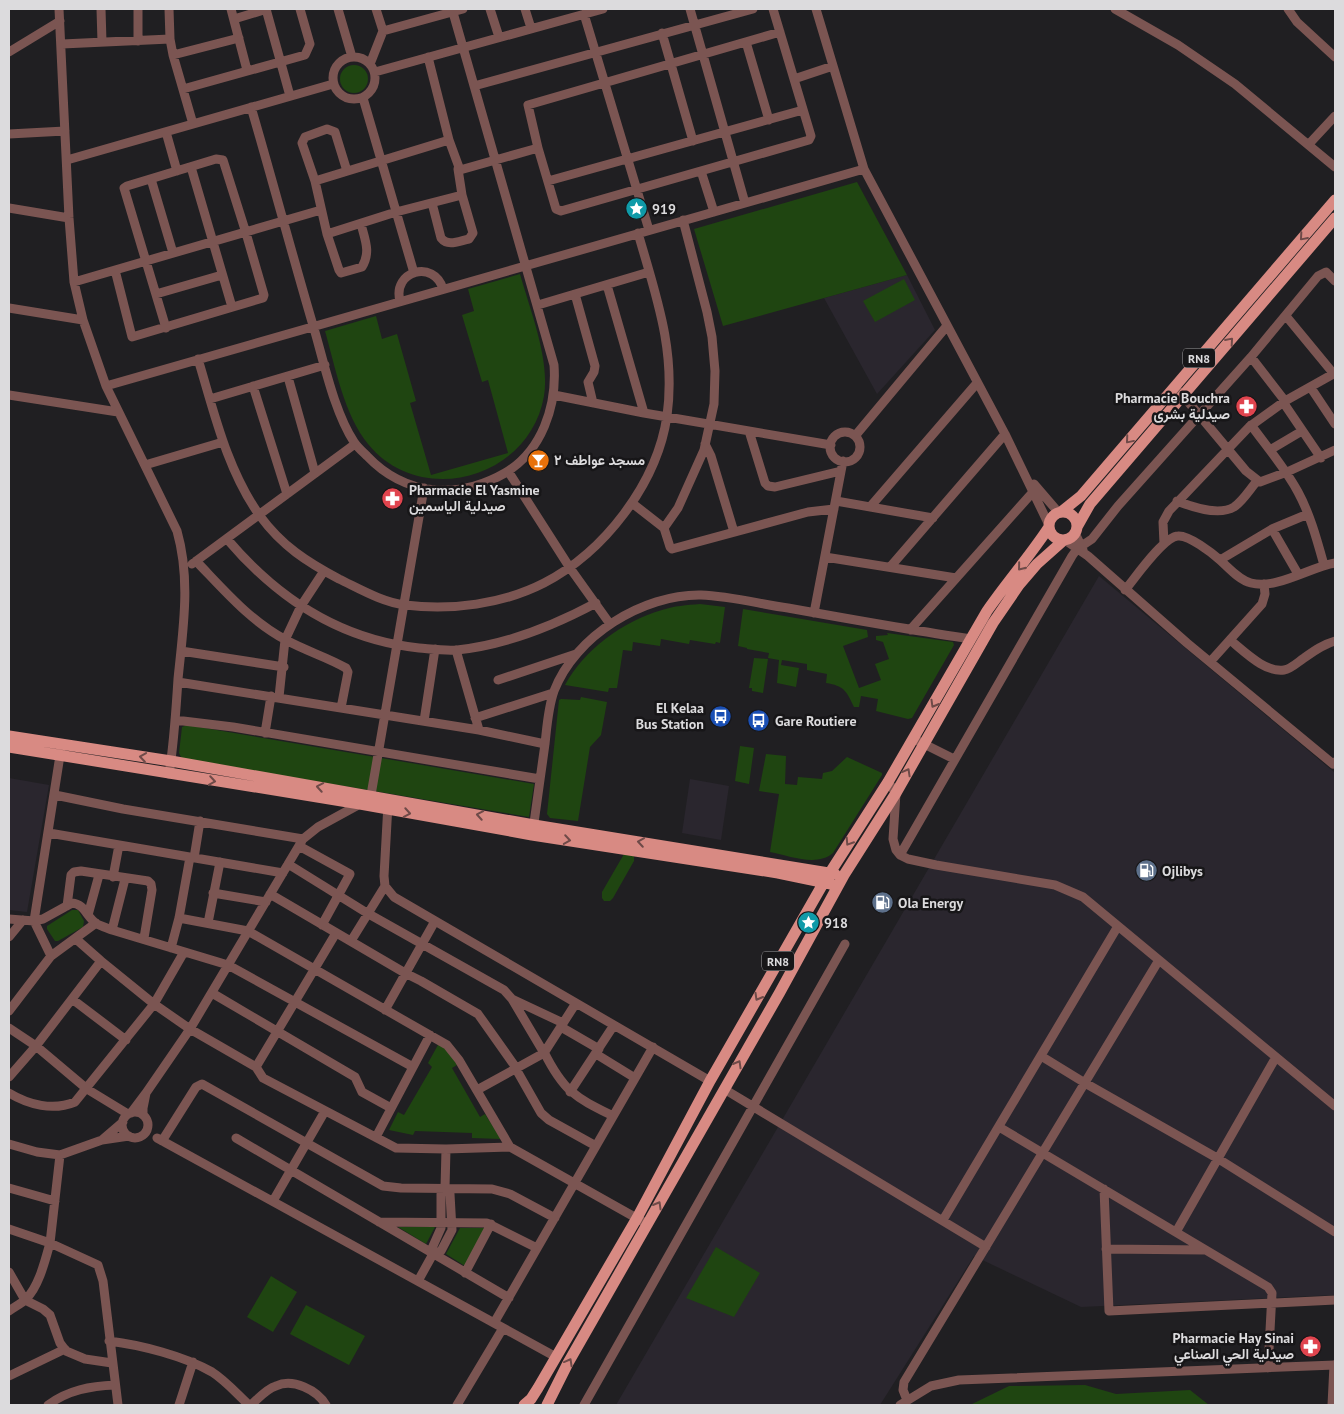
<svg xmlns="http://www.w3.org/2000/svg" width="1344" height="1414" font-family="'PT Sans',Vazirmatn,sans-serif">
  <style>
    .built { fill: #2a262e }
    .green { fill: #1f4511 }
    .lines { fill: none; stroke-linecap: round; stroke-linejoin: round }
    .minor { stroke: #7b5552; stroke-width: 9 }
    .major { stroke: #d88a83; stroke-width: 11 }
    .oneway { stroke: #6e4a48 }
    .labels { text-anchor: middle; dominant-baseline: central; stroke-width: 5; stroke-linejoin: round; paint-order: stroke }
    .shield { fill: #171618; stroke: #a1a0a2; stroke-width: 1 }
    .shield-label { font-size: 12px; font-weight: bold; fill: #dcdbdd }
    .poi-label { font-size: 14px; font-weight: bold; fill: #dcdbdd; stroke: #171618; text-anchor: start }
  </style>
  <rect width="100%" height="100%" fill="#201f22"/>
  <path class="built" d="M907,275L935,330L877,394L824,298Z
    M1099,576L1334,772L1335,771V1295L1081,1307L974,1256L880,1405H616Z
    M9,778L49,785L27,912L9,910Z
    M690,779L729,786L721,840L682,833Z"/>
  <path class="green" d="M340 79a14 14 0 1 1 28 0a14 14 0 1 1-28 0Z
    M857,182L907,275L723,326L694,229Z
    M520,274C530,310 550,359 544,396C530,478 421,509 368,444C344,415 335,366 325,331L376,316L382,339L397,334L416,401L410,403L431,475L508,453L488,380L482,382L462,315L474,311L468,289Z
    M904,279L915,300L875,322L863,301Z
    M700,604L725,607L720,643L716,642L715,644L690,640L689,644L661,639L660,646L633,642L632,651L623,650L617,688H609L608,692L565,685C584,650 623,621 662,610C674,606 687,605 700,604Z
    M743,609L867,630L868,637L843,646L859,688L881,680L875,664L889,659L883,642L876,640V636L888,635L887,633L953,642L954,645L912,718L908,719L876,711L878,699L861,696L859,707H854C846,690 844,686 826,683L827,674L807,670V664L782,660L781,665L799,668L796,687L777,683L779,660L768,658L769,653L747,649V648L738,646Z
    M754,658L768,659L763,693L752,691V688H749Z
    M581,697L607,702L601,735L590,747L578,821L550,818L547,814L559,700L561,699L580,700Z
    M187,725L534,784L529,817L182,759L179,753L182,727Z
    M740,746L754,748L749,784L735,781Z
    M766,754L786,756L785,784L797,785L798,777L822,779L823,773L832,771L847,757L882,773V775L833,853C817,867 790,856 770,852L779,794L759,791Z
    M624,854L634,856V861L613,898L610,901H604L602,898V892Z
    M72,910H78L84,921L83,927L58,941H55L47,929V926Z
    M439,1043L448,1049L457,1065L452,1068L480,1117L485,1114L501,1139L472,1138V1133L415,1131L413,1135L389,1130L398,1112L404,1115L432,1067L428,1063Z
    M398,1227H435L426,1244Z
    M460,1228H487L465,1266L446,1254Z
    M716,1247L760,1273L734,1317L686,1298Z
    M271,1276L297,1292L273,1332L247,1317Z
    M306,1305L365,1336L349,1365L290,1334Z
    M1085,1385L1116,1394L1190,1390L1209,1405H970L1009,1386Z"/>
  <g class="lines">
    <path class="minor" d="M59,9L69,218L74,282L83,320L106,386L177,531C191,580 183,629 178,679C176,711 174,743 169,774
      M101,9L102,42
      M138,9V41
      M169,9L170,39L173,55L193,124
      M231,9L247,70
      M266,9L290,96
      M338,9L352,57
      M376,9L383,31
      M490,9L499,37
      M525,9L531,28
      M690,9L745,203
      M773,9L811,136L809,140L561,211L556,209L538,148L528,105L780,32
      M816,9L864,169L1005,434L1049,525
      M1115,9L1178,45L1235,84L1335,167
      M1288,9L1297,22L1335,57
      M584,14L649,230
      M234,19L267,9
      M662,33L693,141
      M746,42L769,120
      M62,44L170,39
      M9,52L60,21
      M173,55L239,38
      M333 78a21 21 0 1 1 42 0a21 21 0 1 1-42 0Z
      M428,57L449,140L460,170L538,148
      M370,64L383,31L463,9
      M375,72L603,9
      M794,79L833,66
      M474,86L753,9
      M183,89L305,55L310,44L300,9
      M363,98L414,273
      M251,107C273,182 293,258 315,332C325,367 335,413 354,442C358,448 363,452 367,456C405,496 458,500 505,473C542,451 557,406 554,365L452,9
      M166,132L177,171
      M9,134L65,131
      M1309,144L1335,116
      M67,160L333,84
      M191,167L232,307
      M701,171L714,212
      M151,179L173,253
      M315,181L302,143L305,137L327,129L335,132L347,171
      M548,181L803,110
      M432,203L441,238C448,247 459,241 469,239L473,233L462,195
      M9,208L69,218
      M361,224C365,240 371,252 362,267L341,273L339,270L327,234L315,181L449,140
      M327,234L396,212L462,195L458,169
      M115,270L132,337L263,298L264,295L246,233L223,160L216,159L127,186L124,188L166,328
      M74,282L321,210
      M607,285L644,413
      M156,294L222,275
      M575,294L595,366L594,372L588,382L593,403
      M400,301C392,271 434,259 443,289
      M538,305L649,272
      M9,308L83,320
      M1286,316L1333,373
      M1251,357L1285,401
      M198,359C214,412 227,470 260,516C282,546 307,562 339,579C360,589 382,602 405,605C451,611 503,604 544,583C604,552 657,484 667,416C676,350 656,296 638,233
      M288,377L315,473
      M106,386L864,169
      M253,386L287,494
      M1311,388L1335,424
      M1180,392L1246,471L1260,482L1287,472L1335,450
      M9,395L118,412
      M554,395L644,413L831,445
      M210,399L325,365
      M1283,402L1321,458
      M1251,425C1267,447 1285,468 1298,492C1310,514 1317,540 1324,565
      M749,431L765,483L768,486L775,487L841,471
      M830 447a15 15 0 1 1 30 0a15 15 0 1 1-30 0Z
      M855,436L946,327
      M705,444L711,456L734,532
      M1270,450L1302,431
      M145,465L223,442
      M508,471L570,568L610,624
      M1034,484L1059,513
      M836,501L933,518
      M1177,501C1192,507 1219,516 1234,507C1243,501 1250,489 1257,481
      M632,503L664,528L670,547L672,549L808,512L834,509
      M870,507L977,383
      M664,528L678,508L704,450L714,404L715,371L712,337L707,312L683,220
      M1272,529L1298,574
      M1075,533L1083,550
      M227,539C277,598 341,640 419,648C431,649 445,651 457,650C507,645 553,626 596,603
      M1065,540L1088,556L1187,643L1333,764L1335,762
      M1164,544L1163,522L1169,511L1249,427L1285,401L1335,373
      M825,557L956,578
      M1220,560L1272,529L1308,514
      M196,561C224,590 250,621 286,640C306,651 327,657 346,668L348,672L341,708
      M192,564L355,444
      M891,566L1005,434
      M1125,590C1135,578 1164,536 1178,536C1189,535 1212,553 1220,560C1229,568 1239,580 1251,583C1276,590 1310,567 1335,563
      M814,613L843,461
      M910,630L1033,492
      M1230,640C1244,651 1265,673 1284,670C1291,669 1298,662 1304,658C1314,651 1324,644 1335,641
      M456,650L479,730
      M181,651L284,667
      M1210,662L1262,604L1265,594L1264,584
      M498,680L576,654
      M178,682L479,730L545,744
      M279,697L285,640L301,606L324,571
      M475,718L553,693
      M175,720L233,727L540,779
      M424,721L435,649
      M265,733L271,696
      M918,741L954,759
      M888,782L896,793L893,839L896,850L900,855L908,859L936,865L1055,885L1083,897L1335,1106
      M55,795L123,809L303,839
      M371,795L424,488
      M388,804L384,876L385,886L394,897L710,1081
      M533,830C537,801 541,773 545,744C547,726 548,708 554,691C575,636 643,594 701,595C730,596 760,604 788,608C849,619 910,630 971,639
      M49,833L283,873
      M299,846L350,874L322,925
      M900,855L1072,556L1077,549L1092,539L1118,506L1251,357L1318,276L1326,272L1335,281
      M194,858L200,821
      M288,864L367,913L504,990L512,999L544,1053
      M113,877L119,845
      M213,893L266,902
      M270,894L405,973L421,981L478,1014L517,1069
      M67,906L71,875L74,872L81,871L148,881L151,884L152,890L144,938
      M88,915L99,875
      M179,918L248,931L447,1045L459,1060L510,1147
      M9,919L34,921L61,749
      M208,923L220,862
      M112,930L125,879
      M9,937L23,920
      M76,939L101,961L154,1004L190,1029L256,1067L263,1078L396,1148L446,1149L510,1147L647,1224
      M351,941L385,886
      M171,948L179,918L190,857
      M51,956L34,921L43,919L72,903C85,904 86,917 97,924C101,926 107,928 112,930L228,965L413,1067
      M212,993L355,1077L362,1092L391,1108
      M72,999L126,1040
      M512,999L563,1023
      M385,1010L435,921
      M9,1011L51,956L96,923
      M561,1027L599,1049
      M9,1028L36,1046L87,1089L128,1114
      M544,1052C564,1092 575,1097 613,1116
      M596,1054L635,1078
      M1041,1056L1085,1083L1217,1158L1335,1232
      M256,1067L336,933
      M516,1069L541,1113L549,1120L596,1146
      M9,1077L36,1046L101,961
      M724,1089L986,1247
      M477,1090L544,1053L576,1003
      M570,1092L614,1025
      M9,1093C29,1105 53,1111 75,1102L154,1004L184,952
      M146,1093L190,1029L303,839L318,827L360,804V801
      M122 1125a13 13 0 1 1 26 0a13 13 0 1 1-26 0Z
      M131,1113L146,1093L143,1108V1115
      M999,1127L1268,1287L1272,1293L1268,1368
      M376,1137L430,1035
      M157,1138L556,1357
      M236,1138L509,1298
      M102,1140L123,1122
      M162,1141L196,1087L202,1084L383,1186L401,1188L492,1189L510,1194L555,1218
      M9,1144L37,1152L60,1155L102,1140L129,1136
      M9,1188L55,1201
      M1104,1189L1109,1311L1335,1300
      M273,1201L325,1111
      M943,1220L1118,926
      M379,1222L487,1223L537,1248
      M9,1229L50,1243L98,1265L103,1281L118,1405
      M1176,1232L1276,1057
      M1106,1249L1205,1250
      M433,1254L441,1251L452,1230L450,1194L445,1188L446,1149
      M9,1272L25,1300L43,1309L50,1315L60,1343L66,1351L85,1359L112,1363
      M465,1273L491,1224
      M418,1281L433,1254V1246L441,1228V1194L445,1188
      M9,1311C14,1307 21,1304 26,1299C39,1286 45,1261 50,1243L60,1155
      M494,1323L653,1047
      M109,1341C141,1345 184,1356 212,1372C226,1381 237,1394 249,1405
      M9,1376L65,1349
      M907,1400L903,1390L904,1382L1159,960
      M48,1405C68,1390 91,1386 115,1385
      M179,1405L193,1362
      M251,1405C258,1399 266,1389 276,1386C293,1378 317,1390 326,1405
      M457,1405L503,1328
      M584,1405L845,944
      M900,1405L931,1386L959,1380L1335,1365
      M1332,1405L1334,1365"/>
    <path class="major" d="M1061,512L1081,496L1335,200
      M1049 526a14 14 0 1 1 28 0a14 14 0 1 1-28 0Z
      M1077,527L1090,504L1335,218
      M9,736L171,761L534,825L835,874
      M9,747L360,804L532,835L778,873L831,884
      M524,1405L531,1399L538,1388L637,1218L710,1081L824,882L888,782L987,611C1007,582 1030,556 1049,527
      M547,1405L568,1363L780,992L844,875L896,793L993,623L1019,585L1037,564L1064,540"/>
  </g>
  <defs><path id="oneway-chevron" d="M-2-3.5L2.5 0L-2 3.5" fill="none" stroke-width="1.6" stroke-linecap="round" stroke-linejoin="round" transform="scale(1.25)"/></defs>
  <g class="oneway">
    <use href="#oneway-chevron" transform="translate(1303 237) rotate(131)"/>
    <use href="#oneway-chevron" transform="translate(1230 341) rotate(-49)"/>
    <use href="#oneway-chevron" transform="translate(1129 440) rotate(130)"/>
    <use href="#oneway-chevron" transform="translate(1021 567) rotate(129)"/>
    <use href="#oneway-chevron" transform="translate(934 704) rotate(120)"/>
    <use href="#oneway-chevron" transform="translate(143 757) rotate(-172)"/>
    <use href="#oneway-chevron" transform="translate(907 772) rotate(-61)"/>
    <use href="#oneway-chevron" transform="translate(212 781) rotate(9)"/>
    <use href="#oneway-chevron" transform="translate(320 787) rotate(-170)"/>
    <use href="#oneway-chevron" transform="translate(407 813) rotate(10)"/>
    <use href="#oneway-chevron" transform="translate(480 815) rotate(-170)"/>
    <use href="#oneway-chevron" transform="translate(567 840) rotate(9)"/>
    <use href="#oneway-chevron" transform="translate(641 842) rotate(-171)"/>
    <use href="#oneway-chevron" transform="translate(849 842) rotate(123)"/>
    <use href="#oneway-chevron" transform="translate(758 997) rotate(120)"/>
    <use href="#oneway-chevron" transform="translate(738 1064) rotate(-60)"/>
    <use href="#oneway-chevron" transform="translate(658 1205) rotate(-60)"/>
    <use href="#oneway-chevron" transform="translate(569 1362) rotate(-61)"/>
  </g>
  <defs>
    <symbol id="sight-disc" viewBox="-11 -11 22 22"><circle r="9.5" fill="#0f9aa8" stroke="#171618"/><path d="M0-6L1.8-2.2L6-1.7L2.9 1.2L3.7 5.4L0 3.3L-3.7 5.4L-2.9 1.2L-6-1.7L-1.8-2.2Z" fill="#fff"/></symbol>
    <symbol id="pharmacy-disc" viewBox="-11 -11 22 22"><circle r="9.5" fill="#e0444e" stroke="#171618"/><path d="M-2-6h4v4h4v4h-4v4h-4v-4h-4v-4h4Z" fill="#fff"/></symbol>
    <symbol id="bar-disc" viewBox="-11 -11 22 22"><circle r="9.5" fill="#e8710a" stroke="#171618"/><path d="M-6-5H6L.8 .8V4.5H3.5V6h-7V4.5H-.8V.8Z" fill="#fff"/></symbol>
    <symbol id="bus-disc" viewBox="-11 -11 22 22"><circle r="9.5" fill="#1a4fb4" stroke="#171618"/><path d="M-5-6H5V4H4V6H2V4H-2V6H-4V4H-5ZM-3.5-4V0h7V-4ZM-3.5 1.2v1.5H-2V1.2ZM2 1.2v1.5H3.5V1.2Z" fill="#fff"/></symbol>
    <symbol id="fuel-disc" viewBox="-11 -11 22 22"><circle r="9.5" fill="#5c6f8a" stroke="#171618"/><path d="M-5.5-6h7V0h2V4h1.3V-2.5L3-4.5l.8-.8L6-3V5H2.5V1h-1V6h-7ZM-4.2-4.7v3.2H.2V-4.7Z" fill="#fff"/></symbol>
  </defs>
  <g fill-rule="evenodd">
    <use href="#sight-disc" x="624" y="196" width="25" height="25"/>
    <use href="#pharmacy-disc" x="1234" y="394" width="25" height="25"/>
    <use href="#bar-disc" x="526" y="448" width="25" height="25"/>
    <use href="#pharmacy-disc" x="380" y="486" width="25" height="25"/>
    <use href="#bus-disc" x="708" y="704" width="25" height="25"/>
    <use href="#bus-disc" x="746" y="708" width="25" height="25"/>
    <use href="#fuel-disc" x="1134" y="858" width="25" height="25"/>
    <use href="#fuel-disc" x="870" y="890" width="25" height="25"/>
    <use href="#sight-disc" x="796" y="910" width="25" height="25"/>
    <use href="#pharmacy-disc" x="1298" y="1334" width="25" height="25"/>
  </g>
  <g class="labels">
    <g class="shield">
      <rect x="1183" y="348.5" width="32" height="19" rx="4"/>
      <rect x="762" y="951.5" width="32" height="19" rx="4"/>
    </g>
    <g class="shield-label">
      <text x="1199" y="358">RN8</text>
      <text x="778" y="961">RN8</text>
    </g>
    <g class="poi-label">
      <text x="652" y="209">919</text>
      <text x="1230" y="398" text-anchor="end">Pharmacie Bouchra<tspan x="1230" dy="16">صيدلية بشرى</tspan></text>
      <text x="554" y="460">مسجد عواطف ٢</text>
      <text x="409" y="490">Pharmacie El Yasmine<tspan x="409" dy="16">صيدلية الياسمين</tspan></text>
      <text x="704" y="708" text-anchor="end">El Kelaa<tspan x="704" dy="16">Bus Station</tspan></text>
      <text x="775" y="721">Gare Routiere</text>
      <text x="1162" y="871">Ojlibys</text>
      <text x="898" y="903">Ola Energy</text>
      <text x="824" y="923">918</text>
      <text x="1294" y="1338" text-anchor="end">Pharmacie Hay Sinai<tspan x="1294" dy="16">صيدلية الحي الصناعي</tspan></text>
    </g>
  </g>
  <rect width="1344" height="1414" fill="none" stroke="#dcdbdd" stroke-width="20"/>
</svg>
